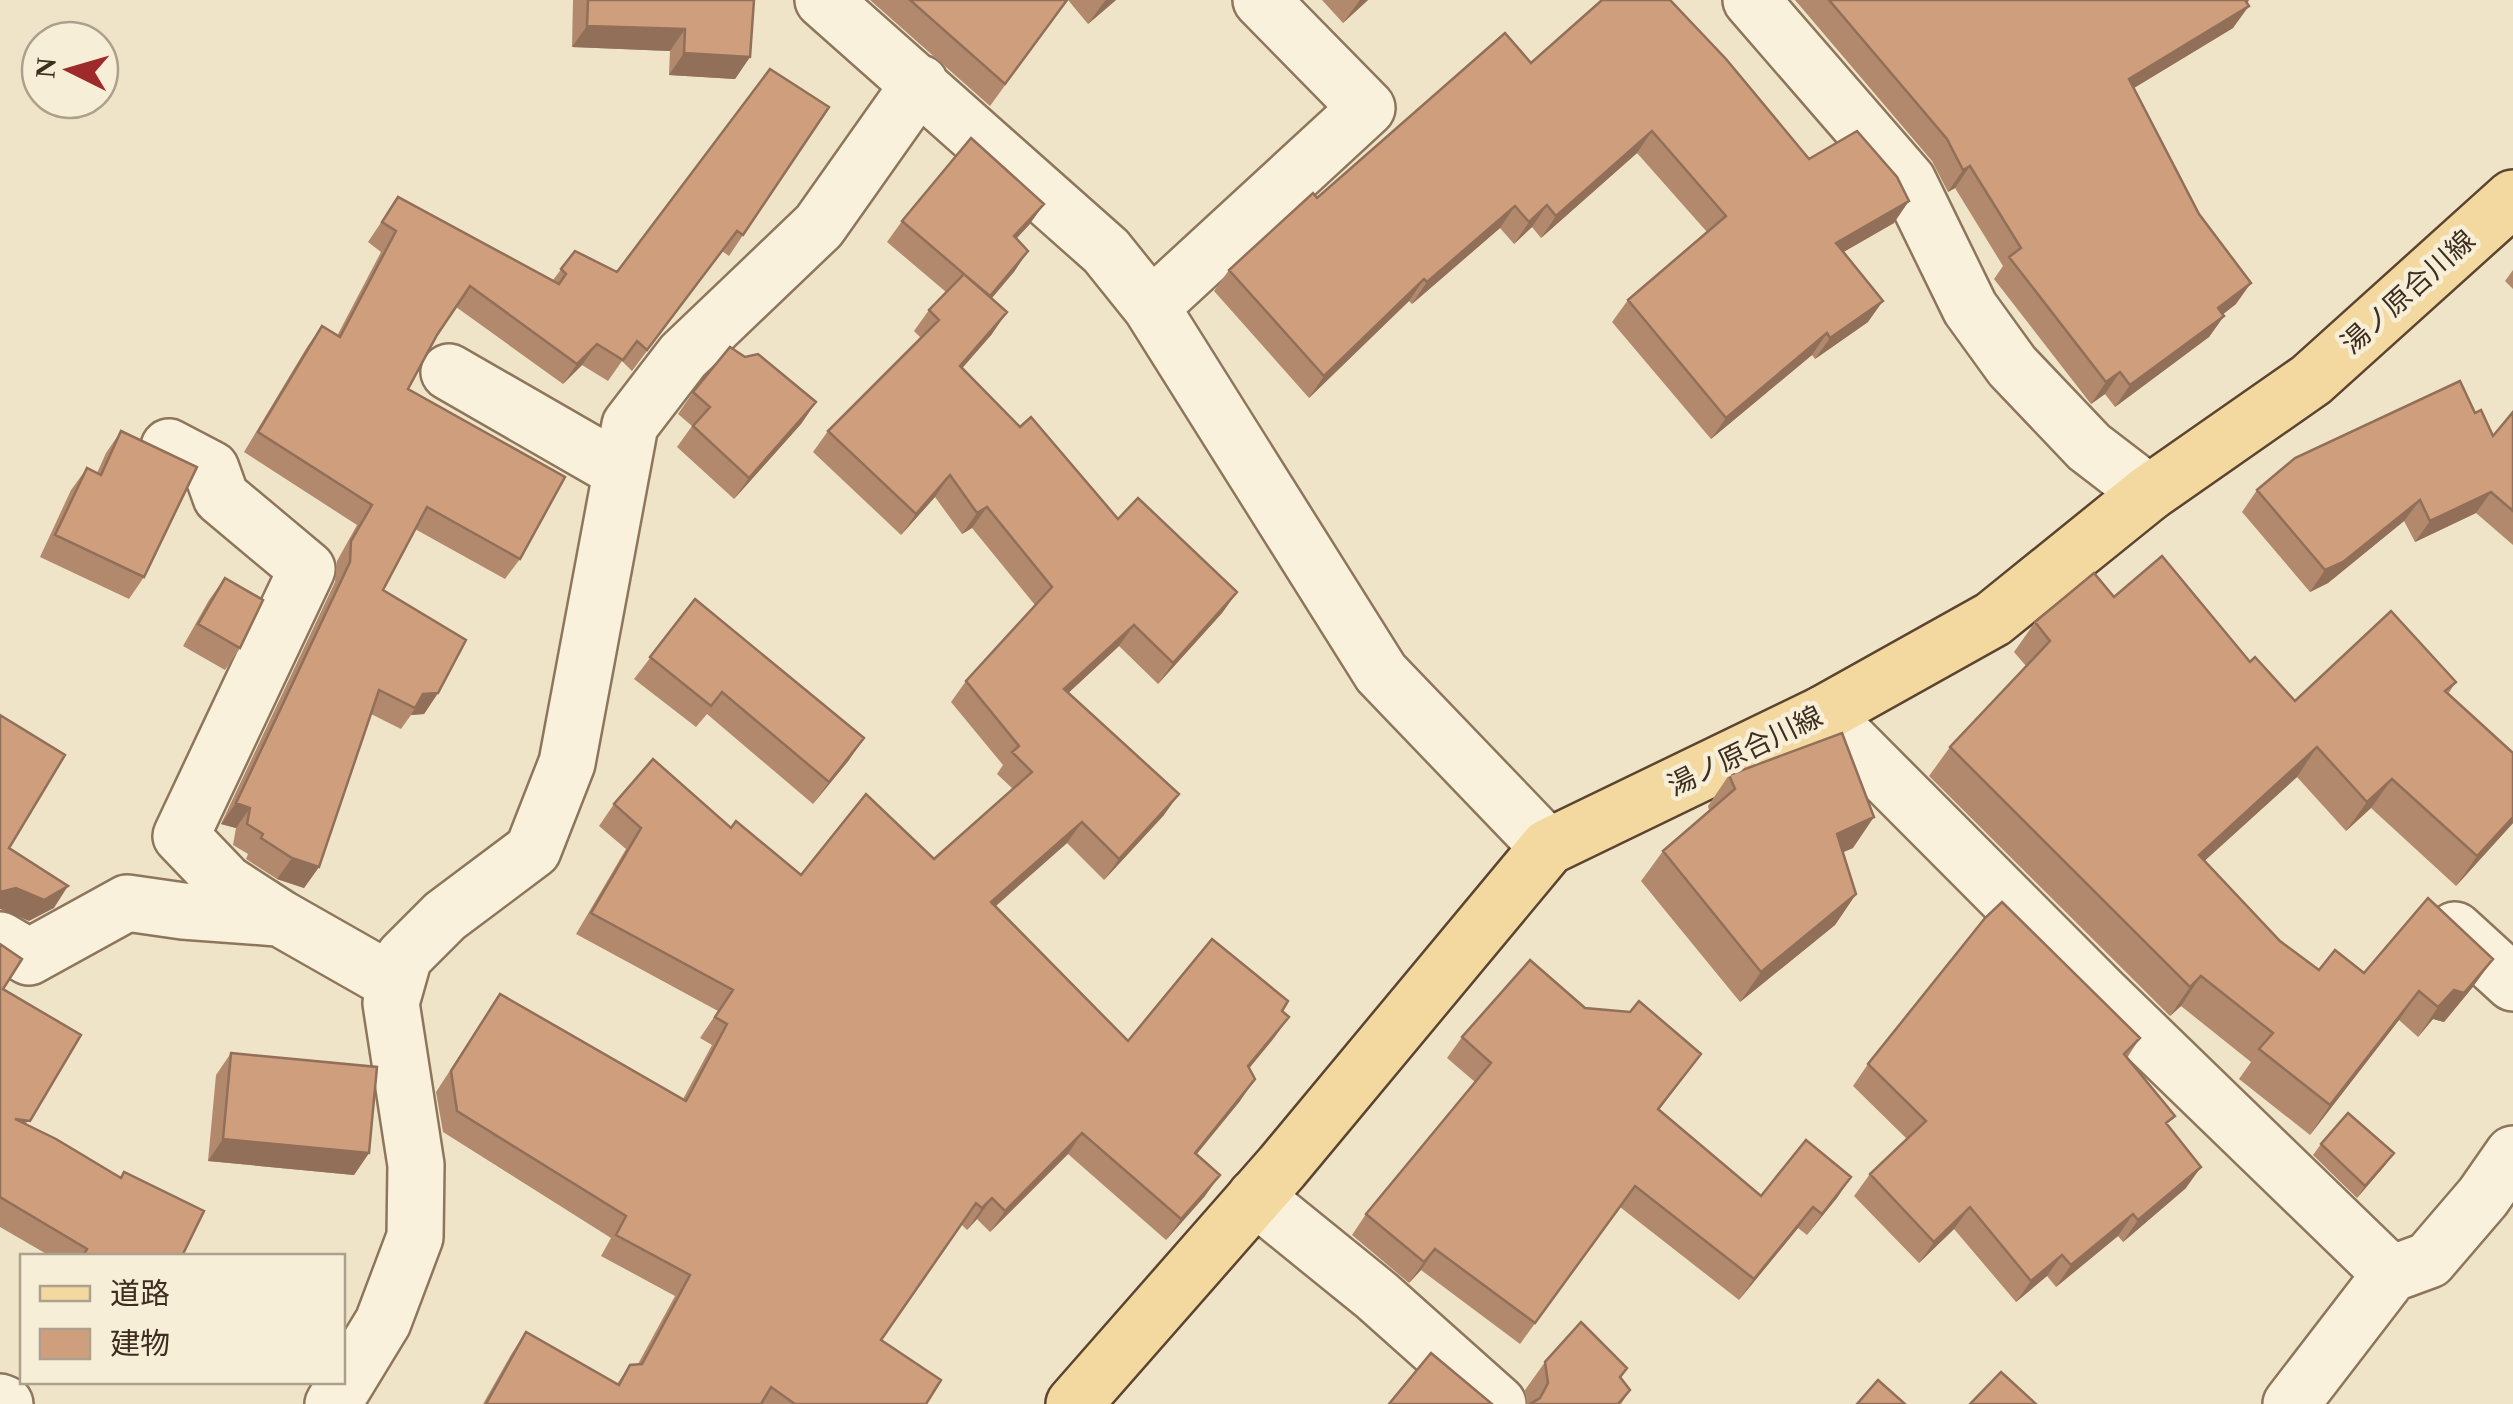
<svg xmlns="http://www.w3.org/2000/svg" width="2513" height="1404" font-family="'Times New Roman','Noto Sans JP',serif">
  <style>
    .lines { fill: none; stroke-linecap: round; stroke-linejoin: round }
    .minor-casing { stroke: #8d765c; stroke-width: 60 }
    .major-casing { stroke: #5b4430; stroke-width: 60 }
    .minor { stroke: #faf1dc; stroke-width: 55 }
    .major { stroke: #f3d9a0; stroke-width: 55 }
    .wall { fill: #b2896c }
    .shaded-wall { fill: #916f58 }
    .building { fill: #cf9f7d; stroke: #916f58; stroke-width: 2.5 }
    .labels { text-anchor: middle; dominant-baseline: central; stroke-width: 9; stroke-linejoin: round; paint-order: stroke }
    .street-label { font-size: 28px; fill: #3d2e20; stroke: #f7eed8 }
  </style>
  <rect width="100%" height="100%" fill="#f0e4c8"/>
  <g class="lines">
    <defs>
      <path id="minor" d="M823,0L1106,251L1151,307L1381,673L1548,847
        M1751,0L1908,181L1970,308L2012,366L2089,447L2149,493
        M1151,307L1367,108L1261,0
        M449,372L621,471
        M169,447L211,469L221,497L307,569L181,836L226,883L280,918L396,984
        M1823,714L2102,994L2391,1274L2291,1404
        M2455,930L2513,983
        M0,940L29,957L127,903L183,911L277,918
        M1255,1197L1377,1296L1498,1404
        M2391,1274L2429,1260L2483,1197L2513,1154
        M0,1402L5,1404
        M333,1404L383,1322L415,1237L416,1165L391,1003L404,957L445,916L533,850L567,763L630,425L683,356L819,226L920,83"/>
      <path id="major" d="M1074,1404L1282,1167L1548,847L1823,714L1993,619L2149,493L2311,380L2513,198"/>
    </defs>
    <use href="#minor" class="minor-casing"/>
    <use href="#major" class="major-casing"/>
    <use href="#minor" class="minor"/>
    <use href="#major" class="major"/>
  </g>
  <path class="wall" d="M573,0H754L750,57L735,79L669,75L670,51L572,47Z
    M870,0H1067L990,106Z
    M1068,0H1116L1088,24Z
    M1322,0H1368L1343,23Z
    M1795,0H2249L2233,28L2134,88L2236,304L2223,314L2224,316L2209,337L2115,407L2105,394L2091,404L1994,279L2003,266L1955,188L1948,192L1932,161Z
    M1531,63L1809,159L1894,223L1843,252L1868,322L1815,359L1812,355L1711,439L1612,322L1628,300L1707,232L1637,153L1541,238L1532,227L1514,244L1500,228L1412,304L1409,301L1309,398L1214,291L1229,270L1317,198Z
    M829,107L729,256L722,251L632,371L622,361L608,381L582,365L563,384L456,307L437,335L408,389L520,559L505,579L415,529L383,590L438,693L424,714L411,715L401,729L371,714L319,867L304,888L277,879L246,859L248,854L233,845L236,828L221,824L335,582L337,561L357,525L244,452L307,347L322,326L337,336L381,252L368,242L398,197L553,280L575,251L617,272Z
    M1044,204L1029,225L1016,239L1028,251L991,298L992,334L962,368L1020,427L1118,519L1237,592L1222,613L1158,684L1119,646L1068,693L1164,815L1104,880L1067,843L995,907L1128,1041L1282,1011L1289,1017L1249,1068L1240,1101L1197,1154L1205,1196L1166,1240L1068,1154L990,1232L977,1219L967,1230L961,1224L881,1340L926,1404H483L512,1353L526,1332L617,1384L630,1365L638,1364L675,1296L601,1256L611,1238L443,1132L436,1092L500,994L683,1099L712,1045L700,1038L718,1011L576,934L626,849L599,826L614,804L731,828L801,875L934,859L1013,789L997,774L1003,765L951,702L966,681L1035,605L972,528L962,534L935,497L901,535L813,452L828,431L921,338L914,331L929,310L946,292L887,242L902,221Z
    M2513,270V289L2505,281Z
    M693,392L816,402L801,424L734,499L677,447L692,426L678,414Z
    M2513,412V545L2476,513L2415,542L2404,521L2328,583L2310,592L2242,512L2257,490L2475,413L2493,436Z
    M121,431L144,577L129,599L40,557L71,490L87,468L97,473L106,453Z
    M225,578L240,648L225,670L183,646L209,600Z
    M2114,597L2250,662L2295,701L2456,682L2448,694L2513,823L2456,886L2371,808L2346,831L2297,777L2204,861L2280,941L2319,970L2364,973L2493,959L2472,988L2444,1022L2433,1019L2418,1037L2399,1020L2310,1135L2239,1079L2251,1062L2181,1006L2170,1016L1929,776L1950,747L2026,666L2014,652L2035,622Z
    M695,599L849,760L813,804L707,714L696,727L634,679Z
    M1729,775L1853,848L1843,852L1856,894L1835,925L1740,1002L1641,881L1663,851L1709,810L1708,806Z
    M0,944L3,989L27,1125L120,1178L124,1172L182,1256H50L0,1227Z
    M1585,1008L1701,1054L1659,1110L1761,1196L1851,1177L1807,1235L1798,1228L1739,1300L1620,1207L1520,1344L1421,1270L1409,1283L1352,1235L1366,1214L1475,1082L1447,1058L1462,1037Z
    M2140,1038L2127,1058L2168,1126L2186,1188L2123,1242L2118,1236L2056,1287L2047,1276L2016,1302L1954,1229L1919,1263L1854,1196L1870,1174L1907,1139L1853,1086L1868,1064Z
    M231,1053L369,1153L354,1175L208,1161L216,1075Z
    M2321,1144L2386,1164L2357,1198L2313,1155Z
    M1545,1362L1627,1368L1621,1378L1630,1390L1621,1404H1527L1525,1390Z"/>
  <path class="shaded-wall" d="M1106,0H1116L1088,24L1104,2Z
    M1360,0H1368L1343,23Z
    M2242,0H2249L2242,10L2249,6L2233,28L2114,100L2129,79Z
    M587,26L685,29L670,51L572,47Z
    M684,53L750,57L735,79L669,75Z
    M1652,131L1637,153L1541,238L1556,216Z
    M1970,166L1955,188L1948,192L1963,170Z
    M1909,201L1894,223L1821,265L1836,243Z
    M1044,204L1029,225L999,257L1014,236Z
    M1547,205L1532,227L1514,244L1529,222Z
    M1515,206L1500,228L1412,304L1427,282Z
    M1028,251L1014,272L976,317L990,296Z
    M1424,279L1409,301L1309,398L1324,376Z
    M2251,283L2236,304L2203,330L2218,308Z
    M1883,301L1868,322L1815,359L1830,338Z
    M1007,312L992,334L945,388L960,366Z
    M2224,316L2209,337L2115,407L2130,385Z
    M1827,333L1812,355L1711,439L1726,418Z
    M597,344L582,365L563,384L577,364Z
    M2120,372L2105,394L2091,404L2106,382Z
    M816,402L801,424L734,499L749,478Z
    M950,475L935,497L901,535L916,514Z
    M2491,492L2476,513L2415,542L2430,521Z
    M2420,500L2404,521L2328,583L2310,592L2325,570Z
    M987,507L972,528L962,534L977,513Z
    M1237,592L1222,613L1158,684L1173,663Z
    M1134,625L1119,646L1050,710L1064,689Z
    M438,693L424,714L411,715L423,694Z
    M864,738L849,760L813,804L829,782Z
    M2317,747L2297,777L2178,885L2199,855Z
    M2392,779L2371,808L2346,831L2367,802Z
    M1179,794L1164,815L1104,880L1119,859Z
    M236,803L250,808L236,828L221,824Z
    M1874,817L1853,848L1816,864L1837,834Z
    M2513,817V823L2456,886L2477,856Z
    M1082,822L1067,843L976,923L991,902Z
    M292,858L319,867L304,888L277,879Z
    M68,886L54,908L29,921L0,909V891L16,888Z
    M1856,894L1835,925L1740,1002L1761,972Z
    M2493,959L2472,988L2444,1022L2433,1019L2418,1037L2438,1007L2454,990Z
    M2201,976L2181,1006L2170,1016L2190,987Z
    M2419,991L2399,1020L2310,1135L2330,1105Z
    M1289,1017L1274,1038L1233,1088L1248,1066Z
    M1255,1079L1240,1101L1180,1174L1195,1153Z
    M1082,1133L1068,1154L990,1232L1005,1211Z
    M223,1139L369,1153L354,1175L208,1161Z
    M2394,1153L2386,1164L2357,1198L2365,1186Z
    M2201,1167L2186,1188L2123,1242L2138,1220Z
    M1220,1175L1205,1196L1166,1240L1181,1219Z
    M1851,1177L1837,1198L1807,1235L1822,1214Z
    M992,1198L977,1219L967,1230L982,1208Z
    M1813,1207L1798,1228L1739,1300L1754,1279Z
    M1970,1207L1954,1229L1919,1263L1934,1242Z
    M2133,1214L2118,1236L2056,1287L2071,1265Z
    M1435,1249L1421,1270L1409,1283L1424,1262Z
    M2062,1255L2047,1276L2016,1302L2031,1281Z"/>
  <path class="building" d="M588,0H754L750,57L684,53L685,29L587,26Z
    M910,0H1067L1005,84Z
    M1602,0H1670L1726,59L1809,159L1857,131L1897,177L1909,201L1836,243L1883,301L1830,338L1827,333L1726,418L1628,300L1726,216L1652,131L1556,216L1547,205L1529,222L1515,206L1427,282L1424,279L1324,376L1229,270L1313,193L1317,198L1505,33L1531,63Z
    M1829,0H2245L2249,6L2129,79L2199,214L2251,283L2218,308L2224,316L2130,385L2120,372L2106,382L2009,257L2021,248L1970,166L1963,170L1947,139Z
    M770,69L829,107L743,235L737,231L647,350L637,341L623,360L597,344L577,364L470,286L437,335L408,389L565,477L520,559L427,507L383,590L466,640L438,693L423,694L415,708L379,690L319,867L292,858L261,838L263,834L247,824L250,808L236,803L350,562L351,541L372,505L258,432L322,326L340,337L396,231L382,222L398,197L559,284L566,274L561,269L575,251L617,272Z
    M971,138L1044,204L1014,236L1028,251L990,296L965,275L1007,312L960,366L1020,427L1031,417L1118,519L1138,498L1237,592L1173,663L1134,625L1064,689L1179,794L1119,859L1082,822L991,902L1128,1041L1212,939L1288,1001L1282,1011L1289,1017L1248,1066L1255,1079L1195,1153L1220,1175L1181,1219L1082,1133L1005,1211L992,1198L982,1208L976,1203L881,1340L941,1380L926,1404H795L771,1387L761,1404H486L526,1332L619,1385L630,1365L642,1364L690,1275L616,1235L626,1216L457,1111L451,1071L500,994L686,1101L727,1024L715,1017L733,990L591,913L641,828L614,804L653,759L731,828L736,821L801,875L866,794L934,859L1032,772L1012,752L1019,746L966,681L1052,587L987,507L977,513L950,475L916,514L828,431L939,320L929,310L964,274L902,221Z
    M730,347L745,357L758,354L816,402L749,478L693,426L710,407L693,392Z
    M2460,381L2475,413L2481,410L2493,436L2513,412V511L2491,492L2430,521L2420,500L2343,562L2325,570L2257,490L2295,458Z
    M121,431L197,467L144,577L55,535L87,468L101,475Z
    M2162,556L2250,662L2255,657L2295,701L2391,611L2456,682L2445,691L2513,753V817L2477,856L2392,779L2367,802L2317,747L2199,855L2280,941L2319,970L2335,950L2364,973L2428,898L2493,959L2464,993L2454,990L2438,1007L2419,991L2330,1105L2259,1049L2273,1033L2201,976L2190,987L1950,747L2050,641L2035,622L2094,573L2114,597Z
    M225,578L263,600L240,648L198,624Z
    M695,599L864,738L829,782L722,692L711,706L650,657Z
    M0,715L65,755L9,848L68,886L44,900L16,888L0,892Z
    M1842,733L1874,817L1837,834L1856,894L1761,972L1663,851L1735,789L1729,775Z
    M2002,902L2140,1038L2124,1054L2175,1116L2166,1123L2201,1167L2138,1220L2133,1214L2071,1265L2062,1255L2031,1281L1970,1207L1934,1242L1870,1174L1926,1121L1868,1064L1985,918Z
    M0,944L22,959L3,989L81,1035L30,1121L15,1119L56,1139L121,1178L124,1172L204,1211L182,1256H83L87,1249L0,1197Z
    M1530,960L1585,1008L1630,1012L1639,1001L1701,1054L1658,1109L1761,1196L1806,1140L1851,1177L1822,1214L1813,1207L1754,1279L1635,1186L1535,1323L1435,1249L1424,1262L1366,1214L1491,1063L1462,1037Z
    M231,1053L377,1067L369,1153L223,1139Z
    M2348,1113L2394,1153L2365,1186L2321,1144Z
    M1581,1322L1627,1368L1620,1377L1630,1390L1618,1404H1530L1540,1398L1548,1383L1545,1362Z
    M1431,1353L1492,1404H1389Z
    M2001,1372L2036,1404H1970Z
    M1878,1380L1905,1404H1857Z"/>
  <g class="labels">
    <g class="street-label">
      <text transform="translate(2408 292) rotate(-42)">湯ノ原合川線</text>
      <text transform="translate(1745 751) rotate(-26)">湯ノ原合川線</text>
    </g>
  </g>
  <rect x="20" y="1254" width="325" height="130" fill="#f7eed8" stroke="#ada18e" stroke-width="2.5"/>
  <rect x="40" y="1286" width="50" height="15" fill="#f3d9a0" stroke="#ada18e" stroke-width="2.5"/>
  <text x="110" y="1304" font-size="30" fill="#3d2e20">道路</text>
  <rect x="40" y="1329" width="50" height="30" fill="#cf9f7d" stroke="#ada18e" stroke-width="2.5"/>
  <text x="110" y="1354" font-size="30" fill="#3d2e20">建物</text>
  <g transform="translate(70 70) rotate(275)"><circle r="48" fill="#f7eed8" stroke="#ada18e" stroke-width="2.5"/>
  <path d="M0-8L18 38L0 25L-18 38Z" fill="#9e2a2b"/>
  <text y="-15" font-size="28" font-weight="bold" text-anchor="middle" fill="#3d2e20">N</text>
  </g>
</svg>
